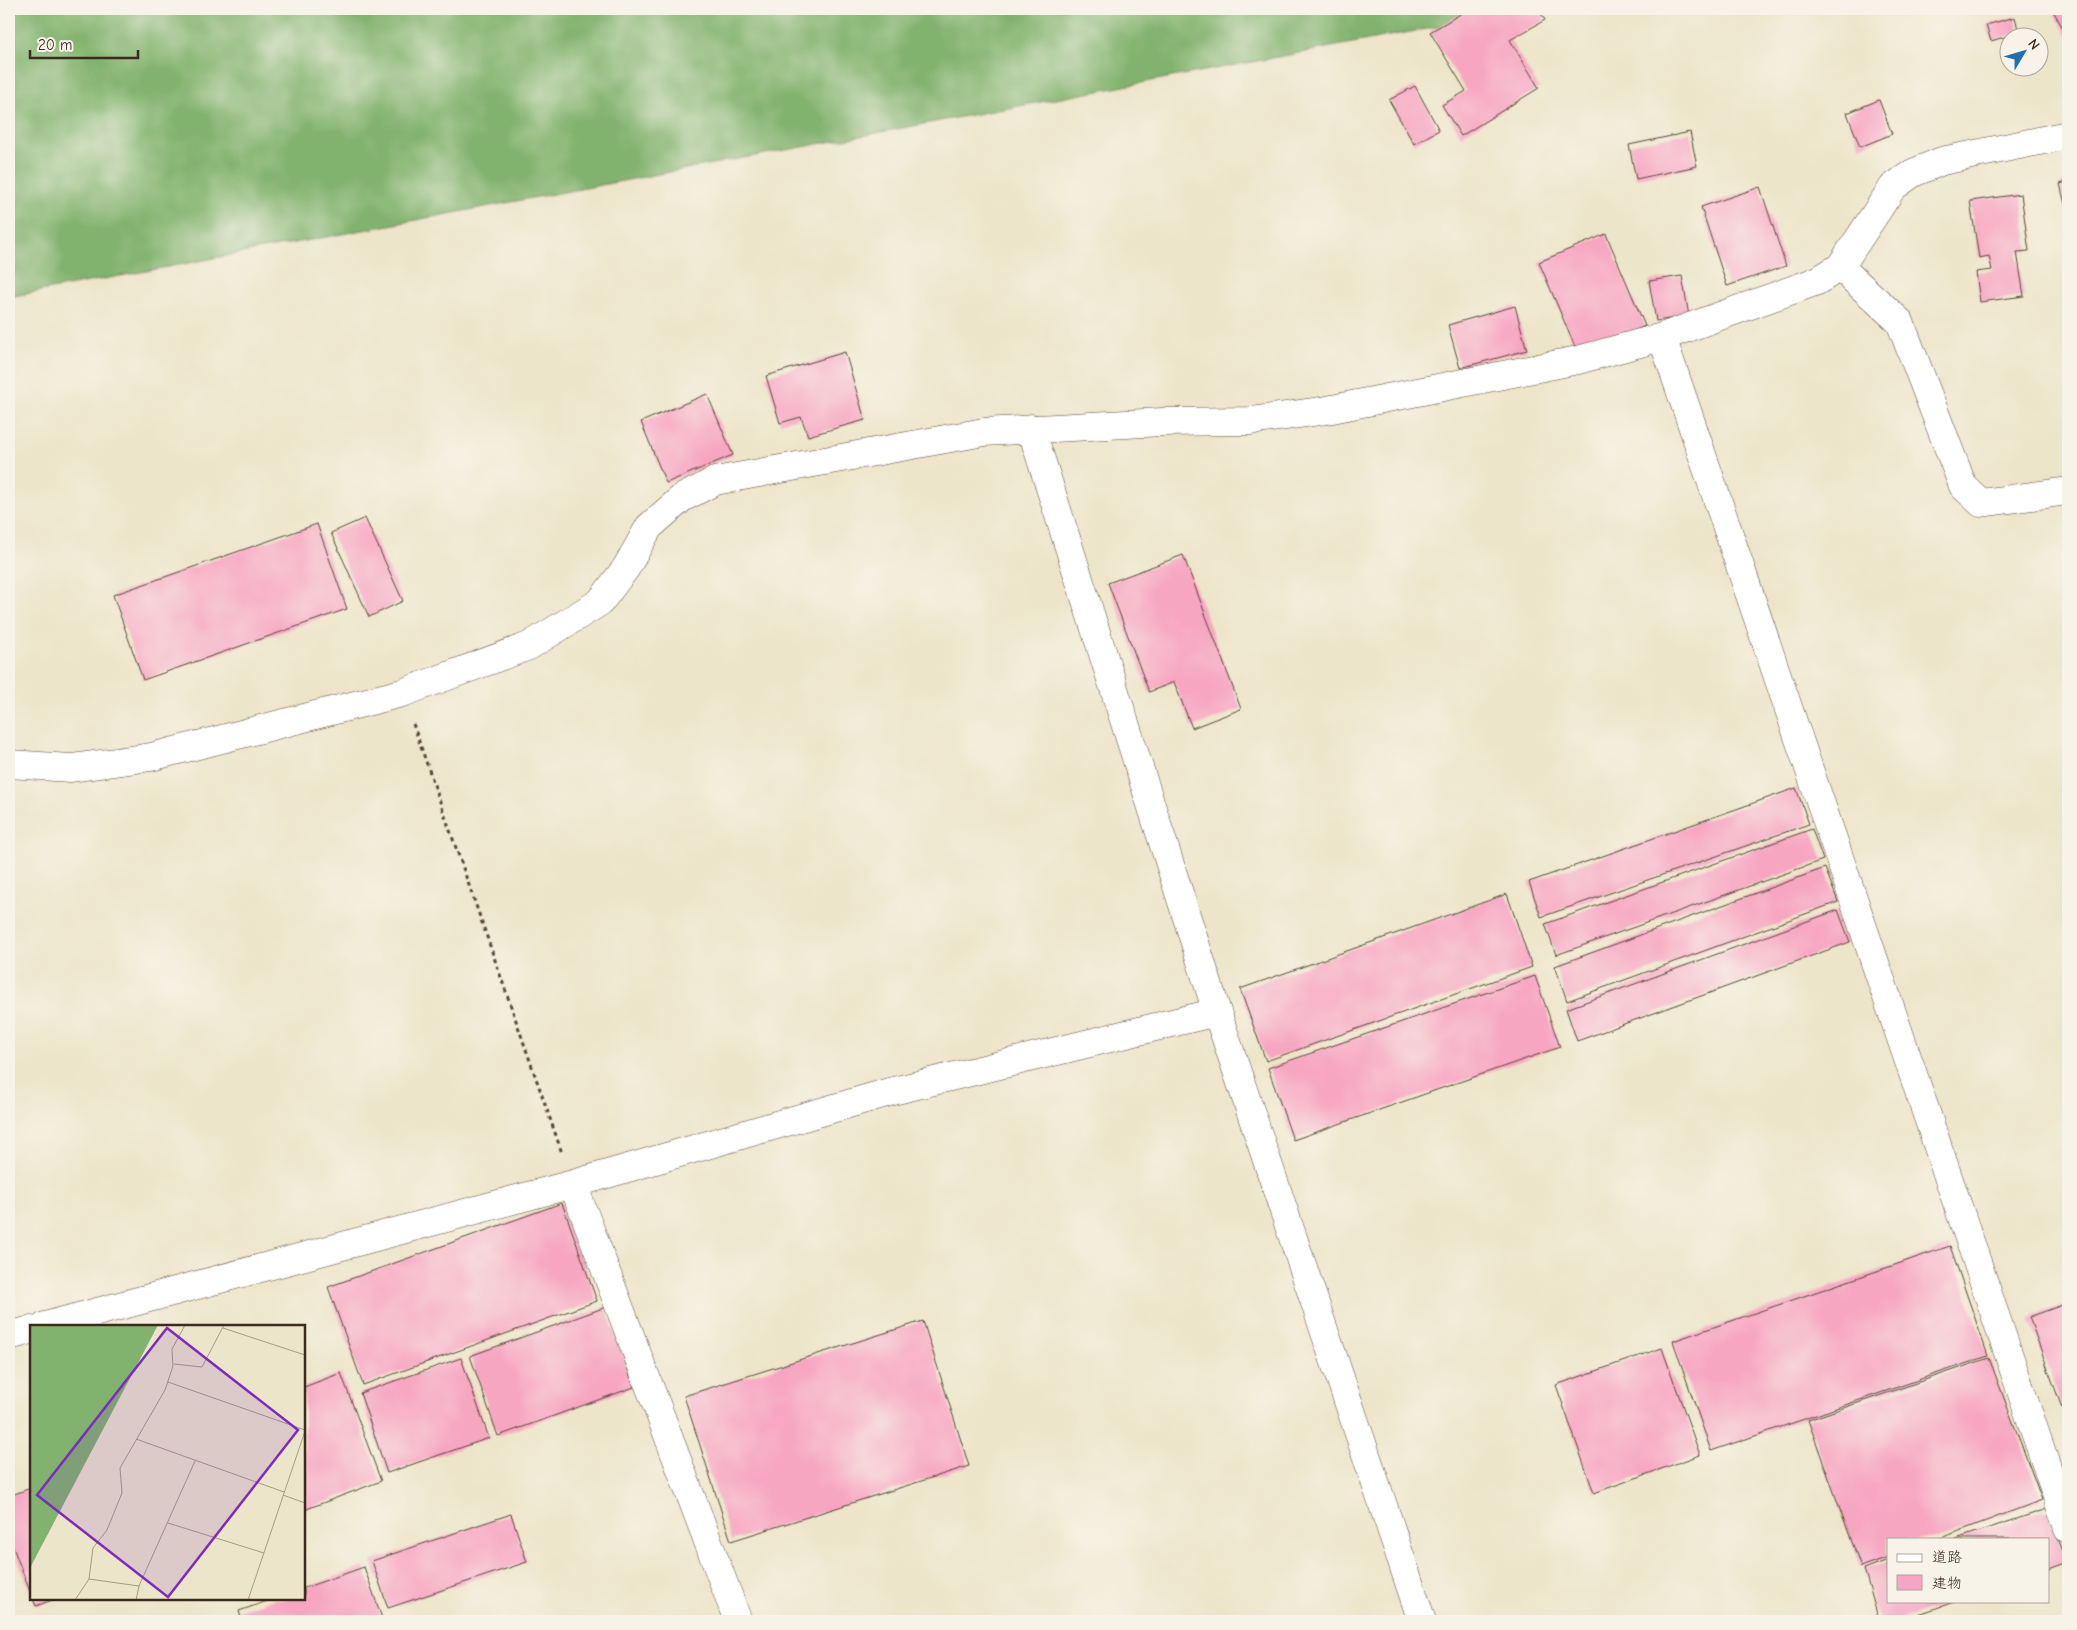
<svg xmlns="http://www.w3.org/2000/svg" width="2077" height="1630" font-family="'Comic Neue','Klee One',sans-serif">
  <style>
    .forest { fill: #82b36e; stroke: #5e6e46 }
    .building { fill: #f7a6c2 }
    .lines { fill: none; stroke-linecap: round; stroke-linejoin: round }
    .minor-casing { stroke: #564638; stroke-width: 29 }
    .path { stroke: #564638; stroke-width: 3; stroke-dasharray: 4 4; stroke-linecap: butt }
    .minor { stroke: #fff; stroke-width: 28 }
    .inset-road { fill: none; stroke: #a69a85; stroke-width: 1 }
    .view { fill: #7b2cbf; fill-opacity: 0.15; stroke: #7b2cbf; stroke-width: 2.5 }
    .inset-edge { fill: none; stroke: #3b2a1e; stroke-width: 2.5 }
  </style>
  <rect width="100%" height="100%" fill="#f7f3e8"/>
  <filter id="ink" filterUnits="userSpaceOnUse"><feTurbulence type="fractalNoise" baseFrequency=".02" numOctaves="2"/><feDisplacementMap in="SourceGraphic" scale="10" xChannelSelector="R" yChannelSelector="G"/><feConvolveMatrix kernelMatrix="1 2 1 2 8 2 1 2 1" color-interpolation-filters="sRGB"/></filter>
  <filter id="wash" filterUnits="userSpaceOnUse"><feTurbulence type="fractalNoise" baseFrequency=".0096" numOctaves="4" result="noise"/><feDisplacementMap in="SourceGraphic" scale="20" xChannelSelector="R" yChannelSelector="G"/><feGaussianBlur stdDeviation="1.12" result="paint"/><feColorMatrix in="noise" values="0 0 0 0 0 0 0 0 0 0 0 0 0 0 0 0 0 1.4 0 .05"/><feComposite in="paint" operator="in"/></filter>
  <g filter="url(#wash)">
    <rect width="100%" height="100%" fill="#ede5c9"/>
    <path class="forest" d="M9,9H1532L9,297Z"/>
    <g id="blocks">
      <path class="building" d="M1469,9H1538L1545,20L1510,40L1539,88L1461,136L1442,105L1466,91L1430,32Z
        M2052,9H2068V37Z
        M2015,17L2019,33L1991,41L1986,25Z
        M1415,86L1439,130L1414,144L1389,100Z
        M1879,100L1892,134L1860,147L1847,113Z
        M1690,132L1697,166L1636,179L1629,145Z
        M2068,182V216L2060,184Z
        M1760,187L1786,266L1727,286L1701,207Z
        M2021,194L2029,251L2017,252L2024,296L1980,302L1976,272L1992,270L1989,256L1979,258L1970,201Z
        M1606,234L1645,326L1578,354L1539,262Z
        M1682,276L1689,316L1656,321L1649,281Z
        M1515,306L1527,350L1460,368L1448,325Z
        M845,352L865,420L808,436L801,417L780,423L766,376Z
        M707,394L733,455L666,483L641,422Z
        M365,518L403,601L369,617L331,533Z
        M317,524L347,609L143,680L113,595Z
        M1183,555L1241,709L1192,728L1174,682L1149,692L1108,583Z
        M1796,788L1809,824L1541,917L1529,882Z
        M1812,829L1823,860L1556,955L1545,924Z
        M1825,868L1838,902L1567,1001L1555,966Z
        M1507,894L1532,967L1266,1061L1240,989Z
        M1838,910L1850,942L1577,1041L1566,1009Z
        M1535,976L1560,1047L1293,1140L1268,1068Z
        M562,1203L597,1301L363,1385L328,1287Z
        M1950,1246L1988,1356L1711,1451L1673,1341Z
        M2068,1303V1406L2062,1408L2029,1317Z
        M606,1307L634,1387L498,1436L470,1356Z
        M923,1321L969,1466L731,1541L684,1396Z
        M1662,1348L1700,1455L1594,1493L1556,1385Z
        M461,1358L489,1438L387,1473L360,1393Z
        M1989,1358L2042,1500L1938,1539H1888V1557L1861,1567L1808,1420Z
        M341,1373L381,1481L304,1510V1387Z
        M31,1488V1594L9,1537V1496Z
        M2047,1509L2067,1562L2048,1569V1539H1956Z
        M511,1514L527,1562L388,1608L372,1561Z
        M1888,1560V1601L1954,1602L1898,1621H1879L1864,1569Z
        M364,1567L383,1621H242L239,1611L273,1599H304V1588Z
        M33,1599H55L36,1606Z"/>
    </g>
  </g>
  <g filter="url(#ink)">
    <use href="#blocks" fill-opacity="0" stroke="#564638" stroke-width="1"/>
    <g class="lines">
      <defs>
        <path id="minor" d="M1840,267L1900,322L1963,486L1981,503L2068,491
          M1662,337L2068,1529
          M1031,428L1217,1012L1422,1621
          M9,764L71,768L151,757L402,693L529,646L600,602L626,568L649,527L682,498L715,481L984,432L1162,422L1251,421L1327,410L1578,360L1662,337L1817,281L1840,267L1893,187L1913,173L1942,161L2068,135
          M573,1184L738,1621
          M45,1326L573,1184L893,1091L1217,1012
          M9,1336L31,1330"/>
      </defs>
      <use href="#minor" class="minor-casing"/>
      <path class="path" d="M413,724L562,1153
        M9,1607L14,1621"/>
      <use href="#minor" class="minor"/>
    </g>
  </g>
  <g transform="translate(30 1325)">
    <rect width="275" height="275" fill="#ede5c9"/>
    <path d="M0,0H128L0,243Z" fill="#82b36e"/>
    <path class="inset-road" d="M193,3L275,30M144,39L172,42L194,0M138,57L275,105M106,114L254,167M253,170L275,178M138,198L234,228M59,254L63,223L77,205L92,168L90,143L135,65L143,41L142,24L155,0M45,275L59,254L109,261M106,275L109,261L165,136M218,275L275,106"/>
    <path class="view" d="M137,3L268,105L138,272L7,170Z"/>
    <rect width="275" height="275" class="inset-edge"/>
  </g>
  <rect width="2077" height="1630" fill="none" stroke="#f7f3e8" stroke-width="30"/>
  <rect x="1887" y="1538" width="162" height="65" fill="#f7f3e8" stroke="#aca397"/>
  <rect x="1897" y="1554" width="25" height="8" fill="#ffffff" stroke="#aca397"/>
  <text x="1932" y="1562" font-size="15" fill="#3b2a1e">道路</text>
  <rect x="1897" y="1575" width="25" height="15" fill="#f7a6c2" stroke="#aca397"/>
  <text x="1932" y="1588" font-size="15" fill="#3b2a1e">建物</text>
  <g transform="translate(2024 52) rotate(52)"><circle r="24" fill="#f7f3e8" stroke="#aca397"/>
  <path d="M0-4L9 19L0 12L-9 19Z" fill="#1f6fb2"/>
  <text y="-8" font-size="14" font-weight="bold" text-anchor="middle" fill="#3b2a1e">N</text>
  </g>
  <path d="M30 50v8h108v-8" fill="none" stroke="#3b2a1e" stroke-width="2.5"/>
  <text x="38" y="50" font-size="15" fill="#3b2a1e" stroke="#f7f3e8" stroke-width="4" paint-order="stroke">20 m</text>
</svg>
